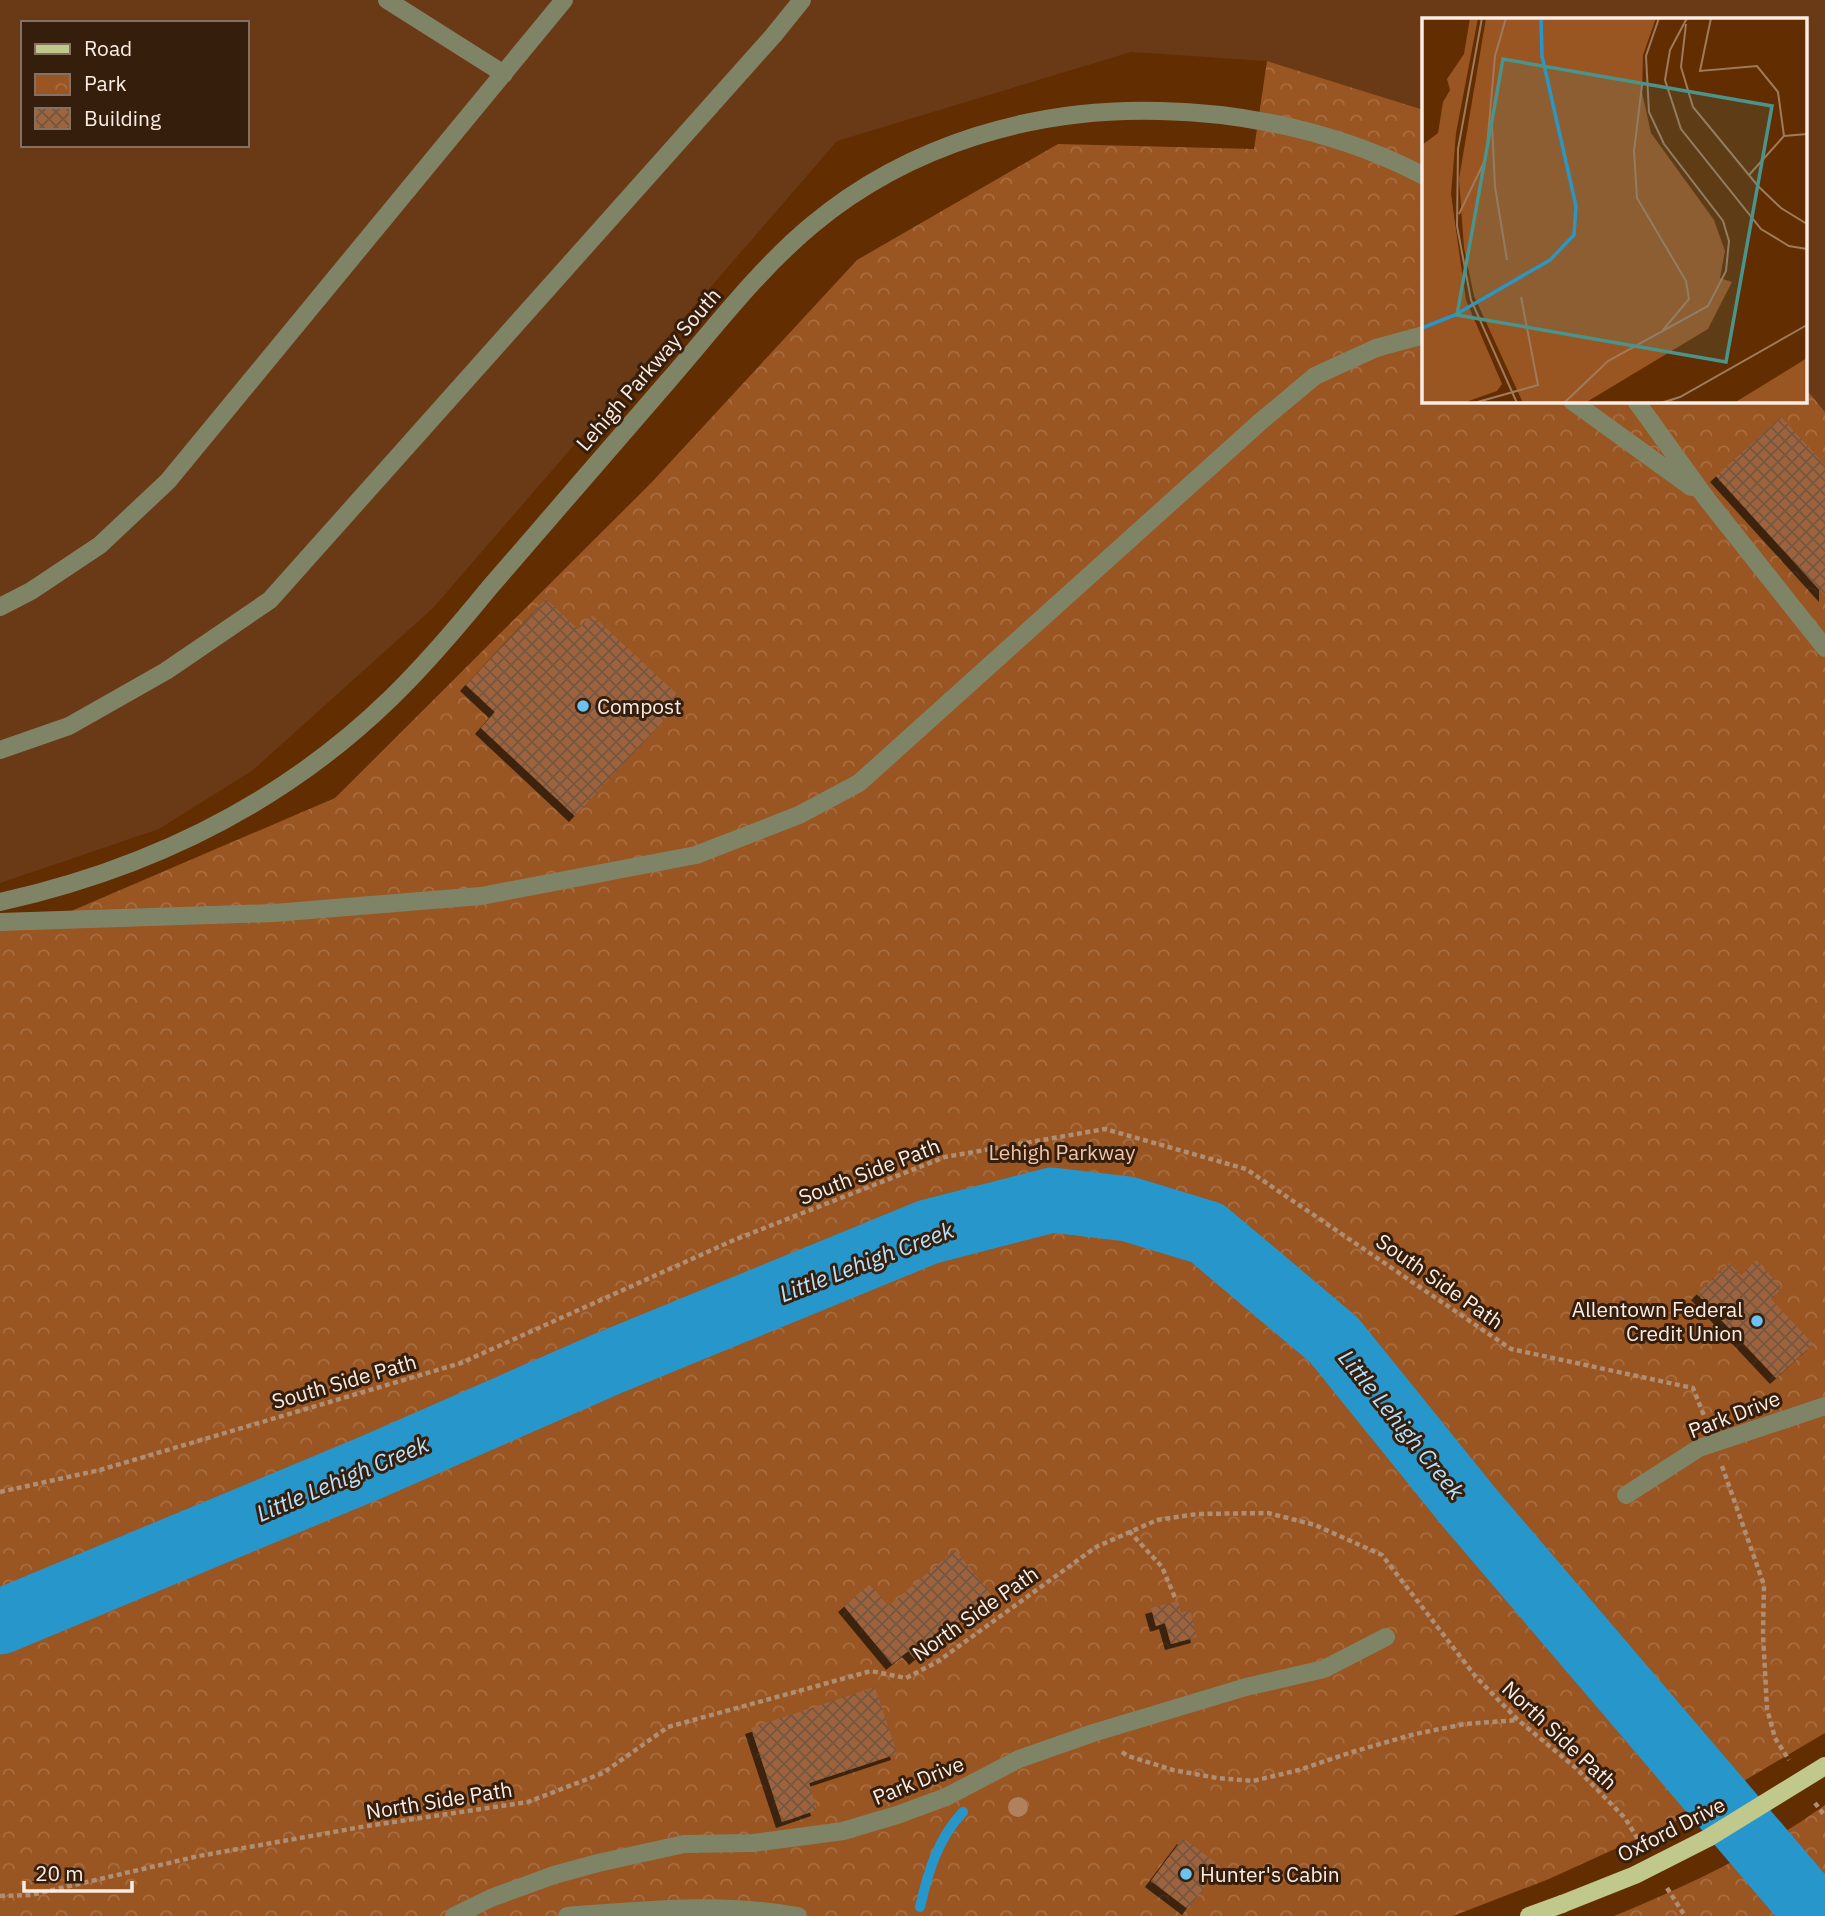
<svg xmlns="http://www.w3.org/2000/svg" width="1825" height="1916" font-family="'IBM Plex Sans',sans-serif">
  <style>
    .built { fill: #6a3a17; fill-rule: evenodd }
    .park { fill: url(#park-crowns) }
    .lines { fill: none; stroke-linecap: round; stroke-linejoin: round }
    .stream { stroke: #2797cb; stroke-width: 10 }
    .river { stroke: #2797cb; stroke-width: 65 }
    .building { fill: url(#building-cross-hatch); filter: url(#shadow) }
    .path { stroke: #af8e73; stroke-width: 4.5; stroke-dasharray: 5 3.5; stroke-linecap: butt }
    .minor { stroke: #808467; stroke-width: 18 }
    .major { stroke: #c0c88c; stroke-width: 18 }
    .major-bridge { stroke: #c0c88c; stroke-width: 18 }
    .tree { fill: #b0815e }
    .poi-dot { fill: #6bc3f2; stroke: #361e0d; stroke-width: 2.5 }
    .labels { text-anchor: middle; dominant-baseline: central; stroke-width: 6; stroke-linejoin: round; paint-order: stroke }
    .street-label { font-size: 21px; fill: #fbede4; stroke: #361e0d }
    .poi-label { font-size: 21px; fill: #fbede4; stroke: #361e0d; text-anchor: start }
    .park-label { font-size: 21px; fill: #f0c5aa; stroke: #361e0d }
    .water-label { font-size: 23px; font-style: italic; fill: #b5e3ff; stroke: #361e0d }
    .inset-river { fill: none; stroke: #2797cb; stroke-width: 3.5 }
    .inset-road { fill: none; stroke: #9f7a5b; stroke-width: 2 }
    .view { fill: #4a948c; fill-opacity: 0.15; stroke: #4a948c; stroke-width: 3.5 }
    .inset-edge { fill: none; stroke: #fbede4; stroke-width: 3.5 }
  </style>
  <defs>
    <pattern id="park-crowns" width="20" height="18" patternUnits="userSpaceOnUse" patternTransform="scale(1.75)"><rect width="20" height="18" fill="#952"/><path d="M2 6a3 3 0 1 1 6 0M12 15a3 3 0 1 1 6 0" fill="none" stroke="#a86e42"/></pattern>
    <pattern id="building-cross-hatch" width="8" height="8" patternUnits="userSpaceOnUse" patternTransform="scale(1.75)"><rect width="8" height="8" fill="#9e643c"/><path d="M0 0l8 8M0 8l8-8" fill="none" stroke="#745640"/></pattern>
    <filter id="shadow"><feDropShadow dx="-6" dy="6" stdDeviation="0" flood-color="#0009"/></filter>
  </defs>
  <rect width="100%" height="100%" fill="#622d00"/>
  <path class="built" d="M0,0H1825V412L1806,389V19H1424V110L1267,61L1131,52L837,141L433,608L253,770L159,829L0,883ZM23,23H247V145H23Z"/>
  <path class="park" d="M1267,61L1424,110V401H1806V389L1825,412V1733L1676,1821L1549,1879L1453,1916H0V924L62,915L335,798L651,483L857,260L1058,144L1254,149Z
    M1825,1805V1916H1614C1687,1886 1761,1851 1825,1805Z"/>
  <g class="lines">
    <path class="stream" d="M920,1907C928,1872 938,1838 963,1812"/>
    <path class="river" d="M0,1622L372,1467L609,1363L928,1232L1052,1200L1128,1209L1207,1233L1334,1340L1468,1506L1818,1916"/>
  </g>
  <path class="building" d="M1781,417L1825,465V596L1716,476Z
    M546,599L578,629L592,615L683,700L575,816L481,728L495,712L466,685Z
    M1756,1260L1782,1288L1771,1299L1813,1344L1776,1378L1697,1294L1729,1263L1741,1275Z
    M955,1550L992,1595L915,1659L908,1651L892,1664L844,1606L870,1584L888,1606Z
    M1178,1601L1181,1613L1190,1610L1197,1637L1171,1644L1165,1623L1156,1626L1151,1608Z
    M875,1687L897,1754L809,1783L817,1810L782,1822L751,1728Z
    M1183,1838L1220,1866L1188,1909L1151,1881Z"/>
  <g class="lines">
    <path class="path" d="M1722,1466L1764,1585L1763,1634L1767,1709L1775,1738L1789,1760
      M0,1492L100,1470L461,1363L734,1240L945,1157L1105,1129L1246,1169L1511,1349L1693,1388L1705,1418
      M1129,1531L1162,1567L1176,1600
      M1122,1752L1128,1756L1173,1770L1217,1778L1253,1781L1299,1770L1352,1752L1415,1734L1465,1724L1518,1720
      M1815,1803L1825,1816
      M1667,1888L1685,1916
      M0,1896L31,1895L199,1856L367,1826L528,1802L603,1773L668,1727L871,1671L906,1678L937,1662L1096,1547L1157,1520L1197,1514L1268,1513L1315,1525L1382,1555L1476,1677L1518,1720L1576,1768L1625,1818L1641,1844"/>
    <path class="minor" d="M387,0L504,74
      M1572,401L1691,487
      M1636,401L1706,498L1825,648
      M0,607L31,591L100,545L168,481L564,0
      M0,750L69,726L166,671L270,600L773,36L802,0
      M0,902C148,869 281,805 391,698C427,663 459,625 490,587C550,518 609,449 669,380C715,327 758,270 812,225C909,144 1036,107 1161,111C1251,113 1344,134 1424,176
      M0,922L274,913L481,896L696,855L799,815L859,783L1260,422L1315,376L1376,348L1424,335
      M1626,1495L1699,1448L1825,1406
      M454,1916L491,1898L554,1875L598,1863L684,1844L753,1843L843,1831L897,1815L946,1797L1019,1759L1093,1733L1246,1687L1324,1669L1386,1637
      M567,1916C647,1910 719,1902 798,1916"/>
    <path class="major" d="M1529,1916L1562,1904"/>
    <path class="major-bridge" d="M1562,1904L1635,1875L1708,1838L1825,1766"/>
  </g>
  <circle class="tree" cx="1018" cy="1807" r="10"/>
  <g class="poi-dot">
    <circle cx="583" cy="706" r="7"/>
    <circle cx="1757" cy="1321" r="7"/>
    <circle cx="1186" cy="1874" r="7"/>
  </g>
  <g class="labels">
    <g class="street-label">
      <text transform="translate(648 369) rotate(-49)">Lehigh Parkway South</text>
      <text transform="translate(869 1171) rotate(-21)">South Side Path</text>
      <text transform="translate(1440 1281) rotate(35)">South Side Path</text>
      <text transform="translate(344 1381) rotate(-16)">South Side Path</text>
      <text transform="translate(1734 1414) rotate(-21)">Park Drive</text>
      <text transform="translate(975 1613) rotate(-35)">North Side Path</text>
      <text transform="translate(1560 1735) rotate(43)">North Side Path</text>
      <text transform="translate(918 1780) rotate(-22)">Park Drive</text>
      <text transform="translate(439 1800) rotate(-9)">North Side Path</text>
      <text transform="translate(1671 1829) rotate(-27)">Oxford Drive</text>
    </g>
    <g class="poi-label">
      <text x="597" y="706">Compost</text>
      <text x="1743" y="1309" text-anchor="end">Allentown Federal<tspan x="1743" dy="24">Credit Union</tspan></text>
      <text x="1200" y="1874">Hunter's Cabin</text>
    </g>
    <g class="park-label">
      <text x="1062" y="1152">Lehigh Parkway</text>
    </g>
    <g class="water-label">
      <text transform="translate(866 1261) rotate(-21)">Little Lehigh Creek</text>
      <text transform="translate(1402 1424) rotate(51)">Little Lehigh Creek</text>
      <text transform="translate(342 1478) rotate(-23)">Little Lehigh Creek</text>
    </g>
  </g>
  <g transform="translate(1422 18)">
    <rect width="385" height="385" fill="#622d00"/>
    <path d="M385,340V385H312Z" fill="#952"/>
    <path d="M48,0H56L34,115L29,177L41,269L0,289V127L16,115L21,84L28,72L25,61L42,36Z" fill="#952"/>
    <path d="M64,0H234L221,37L220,74L229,115L292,202L303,233L298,260L310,264L286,311L163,385H101L52,278L42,230L37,161ZM29,177L44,282L80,366L75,373L41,385H0V231Z" fill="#952"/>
    <path class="inset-river" d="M0,310L33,297L128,242L152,217L154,188L120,38L119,0"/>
    <path class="inset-road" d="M60,0L36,131L35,208L49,282L95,385M265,0L248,32L243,62L259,111L339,211L367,228L385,231M289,0L278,53L335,48L356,74L362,118L327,157M264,6L259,49L271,89L336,168L359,190L385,206M220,67L212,133L215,180L264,263L267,281L241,312M70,106L73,169L85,242M362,118L385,116M37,196L64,140L73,38L84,0M52,385L116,367L99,279M142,385L186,343L286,288L304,253L307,223L301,203L242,126L227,94L224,38L237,0M239,385L258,379L385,307"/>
    <path class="view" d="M81,41L350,88L304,344L35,297Z"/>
    <rect width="385" height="385" class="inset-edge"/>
  </g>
  <rect x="21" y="21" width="228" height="126" fill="#361e0d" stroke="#857163" stroke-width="2"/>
  <rect x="35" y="44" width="35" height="10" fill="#c0c88c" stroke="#857163" stroke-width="2"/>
  <text x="84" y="56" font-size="21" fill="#fbede4">Road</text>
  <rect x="35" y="74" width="35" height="21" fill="url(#park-crowns)" stroke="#857163" stroke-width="2"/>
  <text x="84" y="91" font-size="21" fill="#fbede4">Park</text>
  <rect x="35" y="108" width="35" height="21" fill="url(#building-cross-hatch)" stroke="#857163" stroke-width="2"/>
  <text x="84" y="126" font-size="21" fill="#fbede4">Building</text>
  <path d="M24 1881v10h108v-10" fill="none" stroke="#fbede4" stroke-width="3.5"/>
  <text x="35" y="1881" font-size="21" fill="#fbede4" stroke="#361e0d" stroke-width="5" paint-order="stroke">20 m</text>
</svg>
